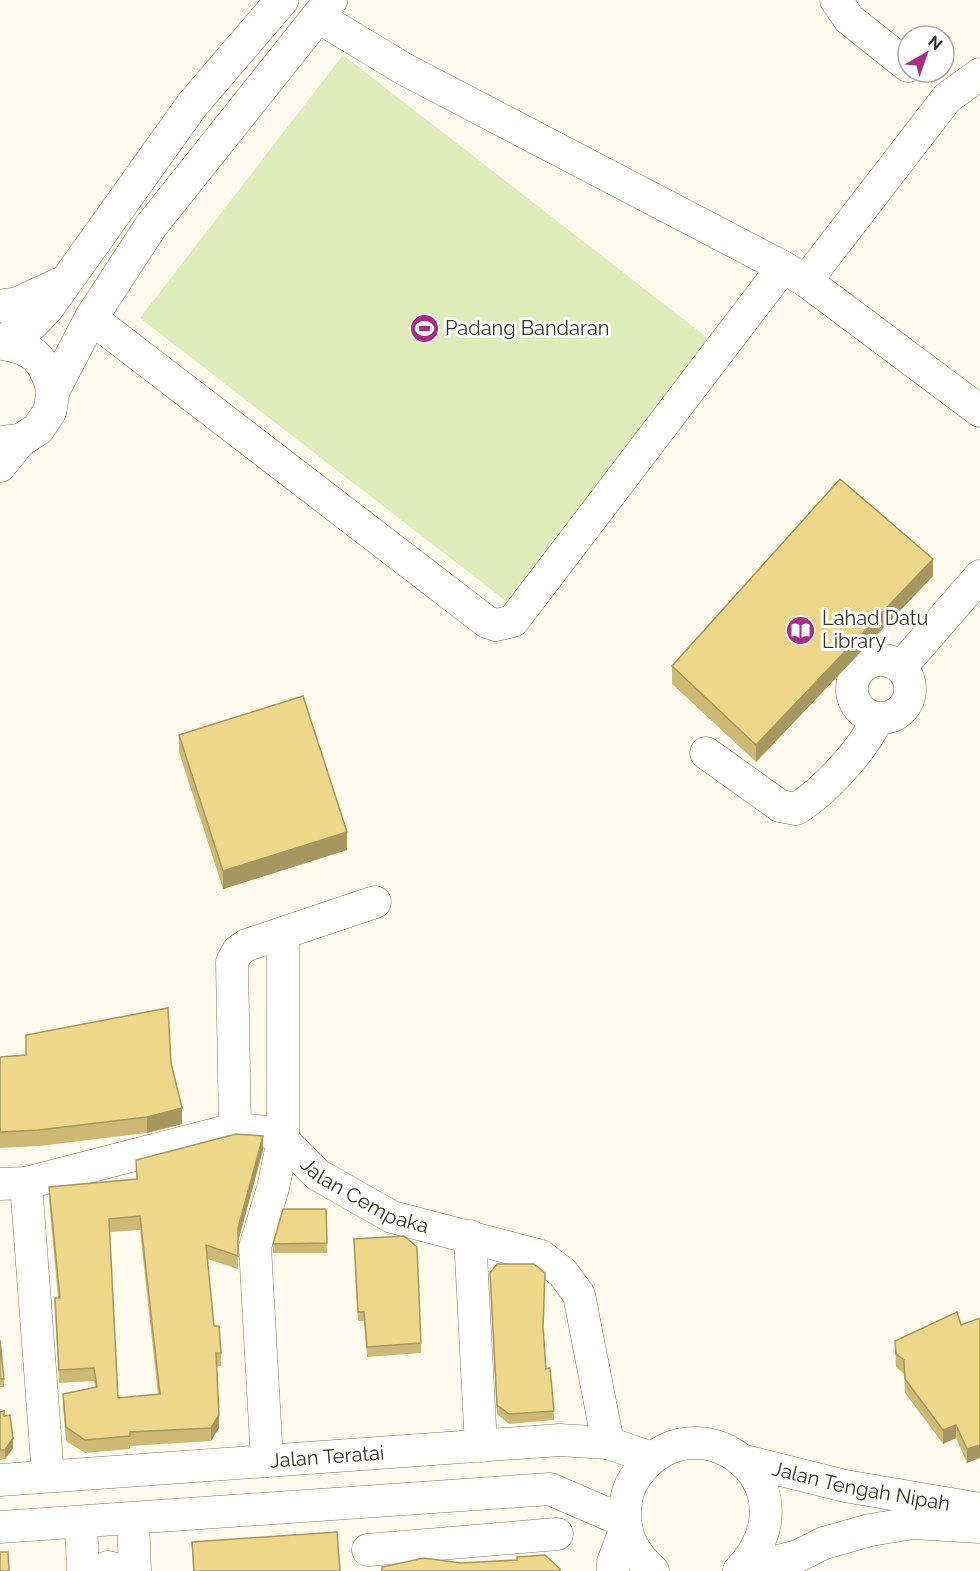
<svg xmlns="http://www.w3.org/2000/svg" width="980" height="1571" font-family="Raleway,sans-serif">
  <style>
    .green { fill: #e0ebba }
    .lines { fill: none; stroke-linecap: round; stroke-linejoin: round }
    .minor-casing { stroke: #82795b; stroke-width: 33 }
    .highway-casing { stroke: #82795b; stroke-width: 34 }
    .minor { stroke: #fff; stroke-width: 32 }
    .highway { stroke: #fff; stroke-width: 33 }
    .wall { fill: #cdb975; fill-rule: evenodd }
    .shaded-wall { fill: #a7965f }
    .building { fill: #eed788; stroke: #a7965f; stroke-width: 1.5; fill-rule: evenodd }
    .labels { text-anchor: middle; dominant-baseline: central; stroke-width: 6; stroke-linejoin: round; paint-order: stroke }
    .poi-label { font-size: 20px; fill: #353125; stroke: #fff; text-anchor: start }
    .street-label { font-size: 20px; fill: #353125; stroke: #fff }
  </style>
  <rect width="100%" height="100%" fill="#fefaed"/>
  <path class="green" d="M343,55L709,339L506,601L140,318Z"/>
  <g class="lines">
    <defs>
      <g id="minor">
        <path d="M836,0L849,19L908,66"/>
        <path d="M318,17L404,69L783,267L806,281L980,411"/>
        <path d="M806,281L947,98L980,74"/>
        <path d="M91,318L487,622L496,625L513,621L783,267"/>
        <path d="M0,466L21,440"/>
        <circle cx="881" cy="689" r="29"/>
        <path d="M901,667L980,576"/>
        <path d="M706,753L780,806L796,809C824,792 864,749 877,719"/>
        <path d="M235,1129L232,962L238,951L247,945L375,902"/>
        <path d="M26,1183L48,1476"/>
        <path id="s1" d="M0,1184L26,1183L235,1129L268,1132L283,1140L318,1175L392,1217L541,1256L563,1273L579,1295L608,1443"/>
        <path d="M470,1236L481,1446"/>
        <path id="s2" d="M741,1460L845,1486L980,1509"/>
        <path d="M267,1461L255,1247L273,1188L283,1140V933"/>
        <path id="s3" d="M0,1480L560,1440L608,1443L652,1458"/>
        <path d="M133,1519L135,1571"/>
        <path d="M81,1522L83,1571"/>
        <path d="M0,1527L550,1489L624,1521"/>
        <path d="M368,1550L557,1534"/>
        <path d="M98,1571L108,1567L120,1571"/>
        <path d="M613,1571V1562L625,1530"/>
        <path d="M653,1571C631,1551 622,1531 626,1502C627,1489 635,1476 644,1466C706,1400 817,1488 739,1571"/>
        <path d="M739,1571L798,1556L824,1543L870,1530L913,1523L980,1527"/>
      </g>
      <path id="highway" d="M0,306L17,304L60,284
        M0,343L32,324L48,307L192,105L282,0
        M0,343C33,347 45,359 53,391
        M0,443L21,440L38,429L50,411L53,391L91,318L151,226L331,0"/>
    </defs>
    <use href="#minor" class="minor-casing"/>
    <use href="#highway" class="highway-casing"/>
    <use href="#minor" class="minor"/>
    <use href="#highway" class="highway"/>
  </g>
  <path class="wall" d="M933,576L756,762L672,684V666Z
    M179,735L347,850L223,889L179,752Z
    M0,1057L171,1063L182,1124L147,1133L39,1146L0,1148Z
    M263,1150L238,1241V1269L207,1259L214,1326L221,1353V1366L216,1367L219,1428L211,1441L130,1446V1449L85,1453L66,1441L63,1407V1394L95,1387L94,1381L59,1383L55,1312V1298H58L49,1200V1187L137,1179L136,1160ZM140,1230L158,1395L118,1398L110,1232Z
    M326,1209L327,1253H273V1244Z
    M354,1248L421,1343V1353L367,1357L364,1321H358Z
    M490,1273L545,1282L543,1331L546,1369L554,1411V1420L509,1424L497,1414Z
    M980,1318L967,1463L956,1438L943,1444L905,1393L904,1374L896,1367L895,1341L961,1325Z
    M0,1340L4,1379V1387H0Z
    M0,1412L4,1416L13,1448L5,1459L0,1460Z
    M192,1542L340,1571H193Z"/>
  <path class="shaded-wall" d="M933,559V576L756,762V745Z
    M347,832V850L223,889V871Z
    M182,1108V1124L147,1133V1117Z
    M263,1136V1150L238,1242V1228Z
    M219,1415V1428L211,1441V1428Z
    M956,1425V1438L943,1444V1430Z
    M13,1438V1448L5,1459V1450Z
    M980,1445V1458L967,1463V1449Z"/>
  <path class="building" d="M840,479L933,559L756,745L672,666Z
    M303,696L347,832L223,871L179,735Z
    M168,1008L171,1063L182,1108L147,1117L39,1130L0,1132V1057L26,1055V1035Z
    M236,1134L263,1136L238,1228V1256L206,1245L214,1326H219L221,1353H216L219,1415L211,1428L130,1432V1436L85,1440L66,1427L63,1394L97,1387L94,1368L59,1370L55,1298H60L49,1187L137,1179L136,1160ZM140,1216L160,1394L118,1398L109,1219Z
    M283,1209H326L327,1243L273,1244Z
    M404,1236L417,1247L421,1343L367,1347L364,1312H358L354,1239Z
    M497,1264H534L545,1273L543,1327L546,1369L550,1368L554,1411L509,1414L497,1405L490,1273Z
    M957,1312L961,1325L980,1318V1445L967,1449L956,1425L943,1430L905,1379L904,1360L896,1354L895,1341Z
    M0,1340L4,1379H0Z
    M4,1411V1416L10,1415L13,1438L5,1450H0V1412Z
    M337,1532L340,1571H194L192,1542Z
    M0,1552H8L9,1571H0Z
    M545,1555L560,1569V1571H382V1567L424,1558L461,1563L517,1560V1557Z"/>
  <defs>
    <symbol id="stadium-disc" viewBox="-11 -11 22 22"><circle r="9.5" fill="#a62e85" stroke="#fff"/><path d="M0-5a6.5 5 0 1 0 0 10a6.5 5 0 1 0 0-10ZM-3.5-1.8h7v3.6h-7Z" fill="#fff"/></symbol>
    <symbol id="library-disc" viewBox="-11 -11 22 22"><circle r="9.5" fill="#a62e85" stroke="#fff"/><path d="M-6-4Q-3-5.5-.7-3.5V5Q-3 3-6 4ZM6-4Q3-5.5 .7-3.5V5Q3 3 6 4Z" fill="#fff"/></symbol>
  </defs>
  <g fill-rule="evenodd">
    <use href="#stadium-disc" x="408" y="312" width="33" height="33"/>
    <use href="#library-disc" x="784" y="614" width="33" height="33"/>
  </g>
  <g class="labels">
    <g class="poi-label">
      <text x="445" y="328">Padang Bandaran</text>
      <text x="822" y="618">Lahad Datu<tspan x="822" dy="23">Library</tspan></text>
    </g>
    <g class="street-label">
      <text stroke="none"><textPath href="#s1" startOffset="393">Jalan Cempaka</textPath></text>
      <text stroke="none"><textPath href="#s3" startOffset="328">Jalan Teratai</textPath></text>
      <text stroke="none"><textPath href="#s2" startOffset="123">Jalan Tengah Nipah</textPath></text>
    </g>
  </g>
  <g transform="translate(926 54) rotate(40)"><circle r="28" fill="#ffffff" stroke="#aeada8" stroke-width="1.5"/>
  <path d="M0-4.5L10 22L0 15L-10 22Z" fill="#a62e85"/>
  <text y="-9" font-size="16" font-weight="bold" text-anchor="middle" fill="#353125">N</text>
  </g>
</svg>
